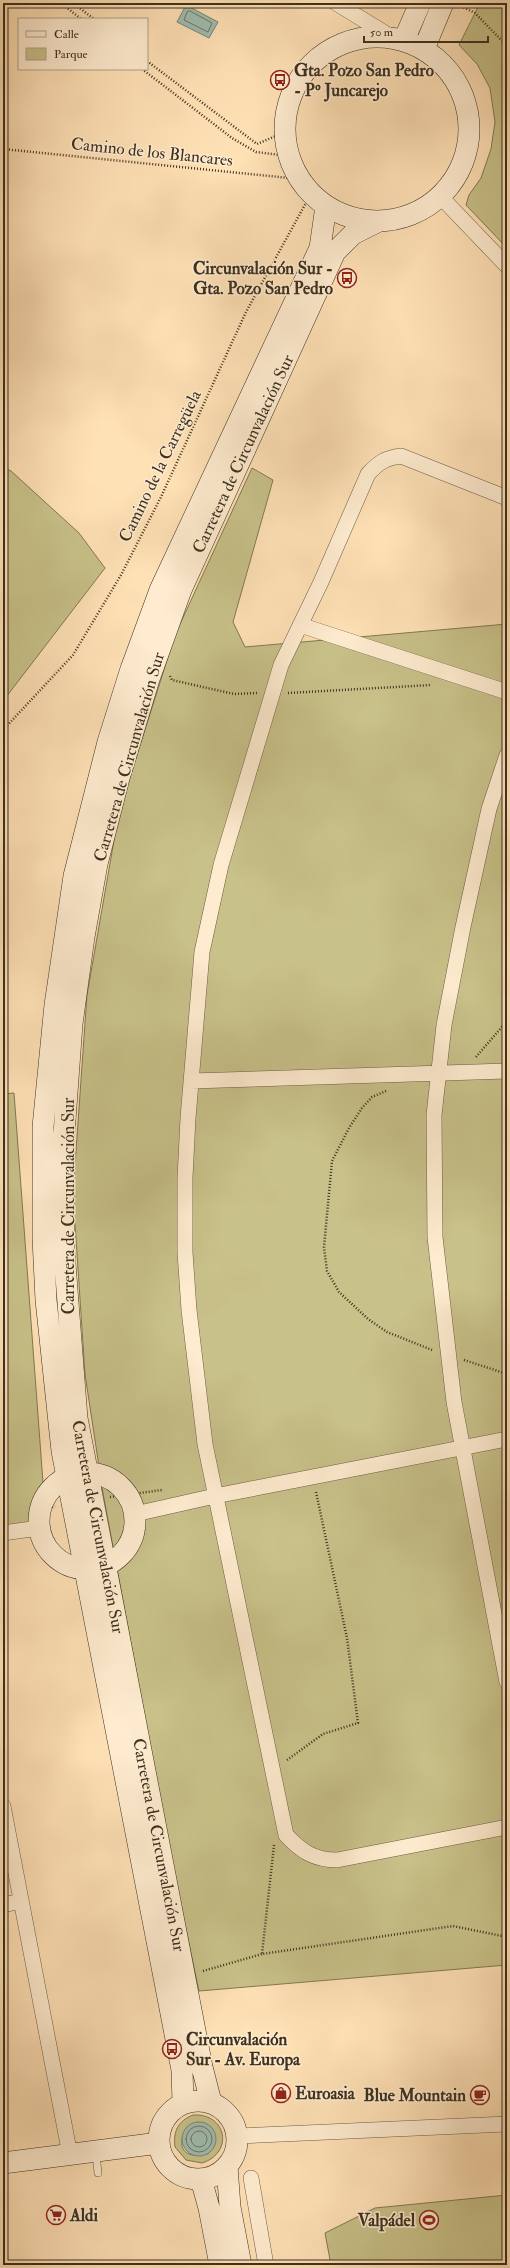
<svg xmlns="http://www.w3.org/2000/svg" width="510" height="2268" font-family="'IM FELL Double Pica',serif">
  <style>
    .green { fill: #c8c189; stroke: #827854; fill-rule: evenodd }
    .water { fill: #a0bdb0; stroke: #788576 }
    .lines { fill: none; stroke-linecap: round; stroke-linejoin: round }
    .shore { stroke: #6e7668; stroke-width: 1 }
    .lane-casing { stroke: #6d5c46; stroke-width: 8 }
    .street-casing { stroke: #6d5c46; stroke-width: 16 }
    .secondary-casing { stroke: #3c3020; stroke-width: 22 }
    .path { stroke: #3c3020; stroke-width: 2.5; stroke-dasharray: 1 2; stroke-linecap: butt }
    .lane { stroke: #ffecd0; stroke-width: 7 }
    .street { stroke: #ffecd0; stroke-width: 15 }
    .secondary { stroke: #ffecd0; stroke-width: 21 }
    .labels { text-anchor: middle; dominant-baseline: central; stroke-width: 3; stroke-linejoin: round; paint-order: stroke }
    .poi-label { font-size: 17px; font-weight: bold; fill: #3c3020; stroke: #ffecd0; text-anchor: start }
    .street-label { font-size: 17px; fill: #3c3020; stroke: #ffecd0 }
  </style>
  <rect width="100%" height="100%" fill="#ffe1b6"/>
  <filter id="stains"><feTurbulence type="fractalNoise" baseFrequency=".005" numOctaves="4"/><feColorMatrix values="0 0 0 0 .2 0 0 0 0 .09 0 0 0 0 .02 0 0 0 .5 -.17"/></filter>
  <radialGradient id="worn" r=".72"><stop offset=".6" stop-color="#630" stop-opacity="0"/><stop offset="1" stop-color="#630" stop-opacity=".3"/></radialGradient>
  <path class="green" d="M480,3H504L507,6V248L466,205L469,195L481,178L491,149L495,122L490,88L477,64L459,45Z
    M3,467L11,471L79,533L105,568L3,701Z
    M252,468L273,480L233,622L245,647L507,624V1965L199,1991L170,1853L103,1493L85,1374L73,1194L87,995L119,812L175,635Z
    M14,1093L44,1496L51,1533L3,1538V1094Z
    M193,2115C227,2113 234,2153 202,2163L186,2160L175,2147C173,2131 178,2121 193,2115ZM197,2122L215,2145L208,2154C204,2154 197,2156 192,2155C174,2151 182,2126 197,2122Z
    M507,2195V2265H331L325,2233L375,2208Z"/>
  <path class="water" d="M186,5L218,22L209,38L177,22Z
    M182 2139a17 17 0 1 1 34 0a17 17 0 1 1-34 0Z"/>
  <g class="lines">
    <path class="shore" d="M190,11L212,23L208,32L184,20L187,12Z
      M186 2139a13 13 0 1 1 26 0a13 13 0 1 1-26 0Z
      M191 2139a8 8 0 1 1 16 0a8 8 0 1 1-16 0Z"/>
    <defs>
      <path id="lane" d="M96,2154L98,2173"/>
      <path id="street" d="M336,3L393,38
        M440,196L507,266
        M507,498L401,456C385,458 378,463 368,474L321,582L281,665L221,865L202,952L188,1118L185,1178V1252L189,1310L205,1444L286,1835C301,1851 314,1860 337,1860L507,1827
        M300,625L507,692
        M507,755L489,809L463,927L444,1025L434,1115L435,1237L454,1402L507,1682
        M191,1081L507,1071
        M135,1514L215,1496L507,1439
        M3,1533L39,1528
        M3,1806L70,2155
        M3,1905L21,1901
        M237,2136L507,2124
        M251,2178L266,2265"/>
      <path id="secondary" d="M285 129a92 92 0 1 1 184 0a92 92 0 1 1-184 0Z
        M404,40L420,3
        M424,49L443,3
        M39 1521a48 48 0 1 1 96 0a48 48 0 1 1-96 0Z
        M159 2140a39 39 0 1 1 78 0a39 39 0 1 1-78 0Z
        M211,2102L202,2067L77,1418L64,1251V1134L72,1024L84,937L97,864L119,778L149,679L181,590L335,252L353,234L377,222
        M183,2103L182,2070L62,1451L46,1300L43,1238V1127L55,1005L74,876L108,742L131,669L160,590L320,248L326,206
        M3,2163L159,2143
        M227,2166L230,2207L241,2265
        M201,2179L209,2208L220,2265"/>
    </defs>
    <use href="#lane" class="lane-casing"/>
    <use href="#street" class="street-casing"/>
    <use href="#secondary" class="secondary-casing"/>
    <path class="path" d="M61,3L81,19
      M73,3L94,19
      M461,6L475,13L507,46
      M147,61L257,144L285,132
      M142,69L232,138L256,152L289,156
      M3,149L299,179
      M505,189L507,186
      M170,676L172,680L234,694L257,693
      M288,693L431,685
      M3,730L73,655L121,575L161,497L246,312L307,201
      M476,1057L507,1021
      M386,1091L372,1097L362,1108L349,1128L332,1161L324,1247L327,1271L339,1292L368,1319L387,1332L432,1350
      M464,1360L507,1374
      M110,1497L162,1490
      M41,1512L55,1506
      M287,1760L323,1734L358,1723L347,1638L316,1492
      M274,1845L262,1954L453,1926L507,1937
      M203,1971L262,1954"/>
    <use href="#lane" class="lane"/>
    <use href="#street" class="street"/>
    <use href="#secondary" class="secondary"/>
  </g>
  <defs>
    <symbol id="bus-ring" viewBox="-11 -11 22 22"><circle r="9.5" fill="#ffecd0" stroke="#8f2418" stroke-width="1.5"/><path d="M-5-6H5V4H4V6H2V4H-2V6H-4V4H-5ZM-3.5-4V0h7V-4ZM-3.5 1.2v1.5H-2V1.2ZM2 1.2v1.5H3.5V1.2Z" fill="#8f2418"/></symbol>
    <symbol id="shop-ring" viewBox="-11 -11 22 22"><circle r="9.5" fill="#ffecd0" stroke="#8f2418" stroke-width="1.5"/><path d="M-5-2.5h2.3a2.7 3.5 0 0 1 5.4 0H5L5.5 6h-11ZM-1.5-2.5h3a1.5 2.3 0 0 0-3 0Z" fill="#8f2418"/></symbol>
    <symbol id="cafe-ring" viewBox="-11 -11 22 22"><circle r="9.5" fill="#ffecd0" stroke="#8f2418" stroke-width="1.5"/><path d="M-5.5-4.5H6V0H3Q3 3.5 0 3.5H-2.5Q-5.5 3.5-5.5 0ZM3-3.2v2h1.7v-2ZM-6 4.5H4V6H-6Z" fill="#8f2418"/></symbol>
    <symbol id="supermarket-ring" viewBox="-11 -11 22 22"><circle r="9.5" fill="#ffecd0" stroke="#8f2418" stroke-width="1.5"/><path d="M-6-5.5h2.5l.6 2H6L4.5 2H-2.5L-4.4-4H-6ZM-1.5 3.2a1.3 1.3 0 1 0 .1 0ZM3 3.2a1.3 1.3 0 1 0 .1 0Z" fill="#8f2418"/></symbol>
    <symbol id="stadium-ring" viewBox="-11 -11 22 22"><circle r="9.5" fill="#ffecd0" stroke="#8f2418" stroke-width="1.5"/><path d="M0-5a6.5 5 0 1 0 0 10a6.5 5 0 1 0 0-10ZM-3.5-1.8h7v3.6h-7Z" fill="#8f2418"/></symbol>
  </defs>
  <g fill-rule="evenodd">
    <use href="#bus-ring" x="269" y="69" width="22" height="22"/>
    <use href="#bus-ring" x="336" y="267" width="22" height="22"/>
    <use href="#bus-ring" x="161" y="2038" width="22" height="22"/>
    <use href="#shop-ring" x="270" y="2082" width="22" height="22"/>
    <use href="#cafe-ring" x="469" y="2084" width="22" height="22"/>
    <use href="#supermarket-ring" x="45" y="2204" width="22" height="22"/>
    <use href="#stadium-ring" x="418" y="2209" width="22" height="22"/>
  </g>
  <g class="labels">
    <g class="poi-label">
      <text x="294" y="70">Gta. Pozo San Pedro<tspan x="294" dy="20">- Pº Juncarejo</tspan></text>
      <text x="333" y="268" text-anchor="end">Circunvalación Sur -<tspan x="333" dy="20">Gta. Pozo San Pedro</tspan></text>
      <text x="186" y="2039">Circunvalación<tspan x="186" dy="20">Sur - Av. Europa</tspan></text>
      <text x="295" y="2093">Euroasia</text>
      <text x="466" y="2095" text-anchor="end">Blue Mountain</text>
      <text x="70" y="2215">Aldi</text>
      <text x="415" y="2220" text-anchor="end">Valpádel</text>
    </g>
    <g class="street-label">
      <text transform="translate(152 152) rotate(6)">Camino de los Blancares</text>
      <text transform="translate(243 454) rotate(-65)">Carretera de Circunvalación Sur</text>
      <text transform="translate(160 466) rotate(-64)">Camino de la Carregüela</text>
      <text transform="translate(129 757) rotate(-74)">Carretera de Circunvalación Sur</text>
      <text transform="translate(68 1206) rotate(-90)">Carretera de Circunvalación Sur</text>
      <text transform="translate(98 1527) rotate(79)">Carretera de Circunvalación Sur</text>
      <text transform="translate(159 1845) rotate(79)">Carretera de Circunvalación Sur</text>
    </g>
  </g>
  <rect width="510" height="2268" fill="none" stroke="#ffe1b6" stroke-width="16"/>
  <rect x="4" y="4" width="502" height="2260" fill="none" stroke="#3c3020" stroke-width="2"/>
  <rect x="8" y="8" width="494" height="2252" fill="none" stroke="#3c3020"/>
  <rect x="18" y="18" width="130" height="52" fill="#ffecd0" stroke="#b1a18a"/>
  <rect x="26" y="31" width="20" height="6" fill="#ffecd0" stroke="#b1a18a"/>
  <text x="54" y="38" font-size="12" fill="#3c3020">Calle</text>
  <rect x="26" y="48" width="20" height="12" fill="#c8c189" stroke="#b1a18a"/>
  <text x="54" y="58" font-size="12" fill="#3c3020">Parque</text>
  <path d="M364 36v6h124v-6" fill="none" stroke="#3c3020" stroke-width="2"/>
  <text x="370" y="36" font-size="12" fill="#3c3020" stroke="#ffecd0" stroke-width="3" paint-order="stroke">50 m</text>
  <rect width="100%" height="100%" filter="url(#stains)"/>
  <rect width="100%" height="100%" fill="url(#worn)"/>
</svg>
